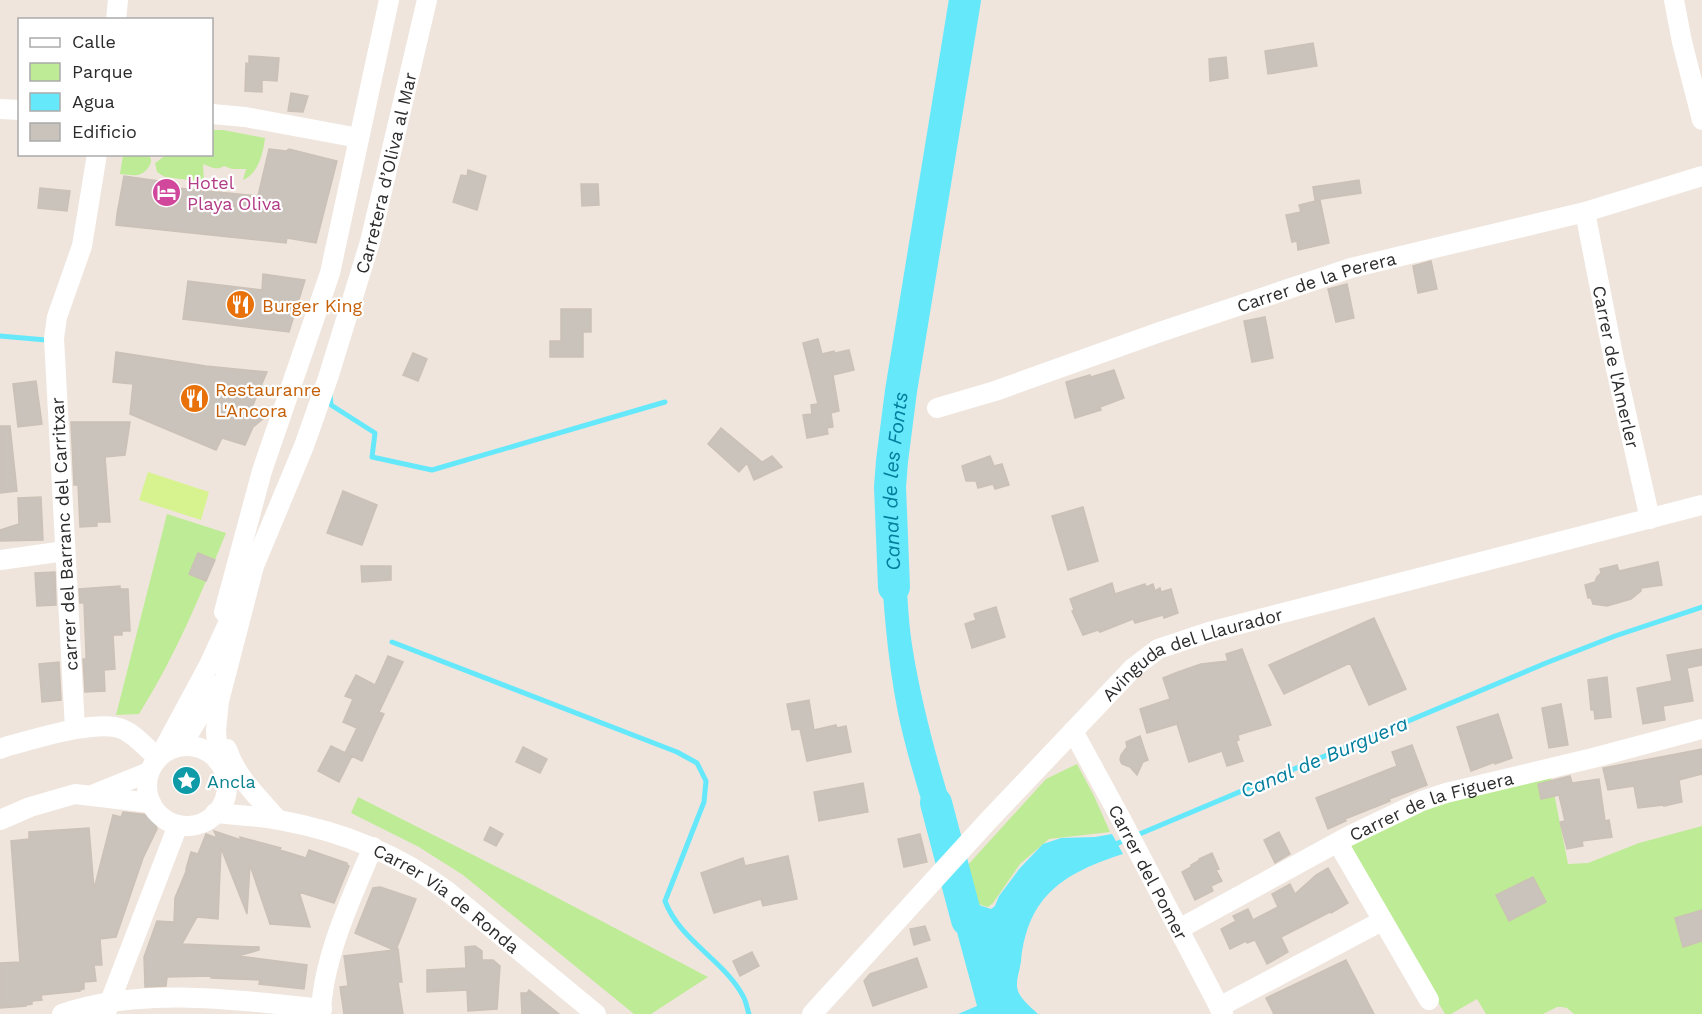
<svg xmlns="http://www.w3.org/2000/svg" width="1702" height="1014" font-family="'Work Sans',sans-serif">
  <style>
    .green { fill: #beeb95 }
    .pitch { fill: #d7f38f }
    .water { fill: #66e8fb }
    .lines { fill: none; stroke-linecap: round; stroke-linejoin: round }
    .stream { stroke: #66e8fb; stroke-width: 5 }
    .river { stroke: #66e8fb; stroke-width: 32 }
    .building { fill: #cac3bc; stroke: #cbc1b6; stroke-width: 1.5 }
    .minor { stroke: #fff; stroke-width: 20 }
    .labels { text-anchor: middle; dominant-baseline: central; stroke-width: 4.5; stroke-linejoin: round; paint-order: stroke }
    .street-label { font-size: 18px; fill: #2c2c2c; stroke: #fff }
    .hotel-label { font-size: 18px; fill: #b23c85; stroke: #fff; text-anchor: start }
    .food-label { font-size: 18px; fill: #c56008; stroke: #fff; text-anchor: start }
    .culture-label { font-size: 18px; fill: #0d838f; stroke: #fff; text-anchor: start }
    .water-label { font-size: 20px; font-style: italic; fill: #027d9c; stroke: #fff }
  </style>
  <rect width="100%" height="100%" fill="#efe5dd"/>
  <path class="green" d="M212,130H223L265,138C263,154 258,174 243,180L246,169H232L224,166C217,171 211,167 203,164L204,182L165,177L157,172L155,163L166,155L212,154Z
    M123,155H149C152,160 152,162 148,168C141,178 131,175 120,174Z
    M167,514L226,533C201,594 175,657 139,714L116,715Z
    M1077,764L1094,796L1110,832L1049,839L1020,864L993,903L988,907L978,904L975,900L966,867L1046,779Z
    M1550,773L1568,864L1588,863L1639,843L1702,826V1014H1574L1567,1008L1562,1007H1557L1543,1014H1486L1477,999L1451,1014H1445L1349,850L1350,842L1396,817Z
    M358,797L533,885L708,977L651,1014H634L463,875L419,847L351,813Z"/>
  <path class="pitch" d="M148,472L209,492L201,520L139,500Z"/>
  <path class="water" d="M880,544H904C907,577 907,612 912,645C922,708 940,770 959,832L938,855C924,808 908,761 898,713C887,657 883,601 880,544Z
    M1112,834L1123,854C1064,873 1028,895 1021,961C1020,969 1017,977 1017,984C1016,996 1030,1006 1038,1014H958L977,1006L945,888L966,867L976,901L979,905L991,909L995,906L999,896L1020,868L1043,844L1061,838L1095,837Z"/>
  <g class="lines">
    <path class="stream" d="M0,336L46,340
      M330,394L331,405L375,433L372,457L432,470L665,402
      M392,642L677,752L697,763L706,781L704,802L665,901C680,941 724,960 743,996C746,1001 747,1008 749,1014
      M1111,846L1546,663L1615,636L1702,607"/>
    <g class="river">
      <path id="s1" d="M894,587L890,487L892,461L901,391L965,0"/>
      <path d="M936,803L967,920"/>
    </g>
  </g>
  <path class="building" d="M1313,43L1317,66L1268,74L1265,51Z
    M249,56L279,58L277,81L262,80V92L245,91L246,63L249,64Z
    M1226,57L1228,78L1210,81L1209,59Z
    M291,93L308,96L303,112L288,111Z
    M269,149L286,151L289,149L337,161L316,243L287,238L286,243L116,225L117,214L124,176L166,182L167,187L258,196Z
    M468,170L486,176L477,210L453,202L461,175L467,176Z
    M1359,180L1361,193L1315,200L1313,187Z
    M581,184H598L599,205L582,206Z
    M40,188L70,191L67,211L38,208Z
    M1320,200L1329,243L1298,250L1297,241L1292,242L1286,215L1301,212L1299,205Z
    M1431,261L1437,289L1418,293L1413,266Z
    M263,274L305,280L289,332L183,319L188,281L262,290Z
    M1347,284L1354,318L1336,322L1328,289Z
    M561,309H591V332H583V357H550V341H561Z
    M1265,317L1273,358L1252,362L1244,321Z
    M818,339L822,354L834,351L835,353L849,350L854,370L833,375L839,411L831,413L833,427L827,428L828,434L807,438L803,415L812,414L811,405L818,404L803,343Z
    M116,352L206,366L267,372L250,412L264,418L253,427L245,445L222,438L216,450L130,414L133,384L113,382Z
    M413,353L427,359L418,381L403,375Z
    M1114,370L1124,398L1100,407L1101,410L1075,418L1066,382L1090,375L1091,377Z
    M36,381L42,424L18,427L13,384Z
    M71,422H130L125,455L105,457L110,522H97V526L80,527L78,485H74Z
    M0,426H10L17,491L0,493Z
    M721,428L762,462L772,456L782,467L754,480L747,463L739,472L708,444Z
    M990,456L994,466L1002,464L1009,485L995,489L993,484L978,488L976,481H966L962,466Z
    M343,491L377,505L362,545L327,533Z
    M41,497L43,540L0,541V530L19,524L18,498Z
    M1083,507L1098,561L1068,570L1052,516Z
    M198,553L215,560L206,581L189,574Z
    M1658,562L1662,585L1641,588V591L1631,599L1607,606L1593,604L1591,598H1588L1585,585L1595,582L1597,577L1601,573L1600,569L1617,565L1619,571Z
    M361,566H391V580L362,582Z
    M55,572L56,605L37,606L35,573Z
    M1112,583L1115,594L1145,584L1146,587L1153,584L1155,591L1160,588L1161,592L1171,589L1178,613L1164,618L1163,615L1135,623L1133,619L1100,632L1098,630L1083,635L1072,611L1074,610L1070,599Z
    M120,586V589H128L130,631H122V635H113L115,669L104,670L105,691L85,692L83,659H86V653L84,603H80L79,589Z
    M996,607L1005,637L972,648L965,624L976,620L974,614Z
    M1374,618L1406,689L1369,705L1350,663L1284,694L1269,665Z
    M1242,649L1271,725L1238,735L1239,740L1236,741L1243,761L1227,766L1222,751L1189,762L1177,724L1147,733L1140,709L1170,699L1163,678L1178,672L1201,664L1228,661L1226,654Z
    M1702,649V665L1687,668L1693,701L1663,706L1665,720L1643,724L1637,688L1672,681L1667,655Z
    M388,656L403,662L379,712L384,714L362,761L345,753L357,728L343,722L353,699L345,696L356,675L375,685Z
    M59,662L61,700L42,702L39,664Z
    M1607,677L1611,717L1595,719L1594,710H1591L1588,680Z
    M809,700L814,730L836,725L837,728L846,726L851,752L807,761L800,729L792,730L787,704Z
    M1561,704L1568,745L1549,748L1542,708Z
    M1498,714L1512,758L1495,764V762L1471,771L1457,727Z
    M1140,736L1148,760L1143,762L1137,775L1130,767L1122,764L1120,760L1121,755L1127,747L1126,742Z
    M1412,745L1427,785L1389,799L1390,801L1345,819L1346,821L1328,829L1316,798L1397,766L1392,752Z
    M331,746L352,756L339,782L318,771Z
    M523,747L547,759L540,773L516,762Z
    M1702,749V774L1679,780L1682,802L1664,806V805L1638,808L1634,786L1608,790L1603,768Z
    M1570,776L1572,783L1599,779L1605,821L1609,820L1612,837L1582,841L1583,846L1567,849L1560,822L1565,821L1559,795L1541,799L1538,784Z
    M863,783L868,812L819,821L814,792Z
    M123,812L149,815L155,823L157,829L143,858L116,937L100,939L102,965H94L96,981L84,982V989L80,990V991L41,995L42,1000L32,1001V1004L26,1005V1006L0,1008V963L20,962L11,841L29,839V832L89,828L94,889L113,815L121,817Z
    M490,827L503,834L496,846L484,840Z
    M214,831L241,840L240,837L281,848L280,850L306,858L309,850L347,863V865L349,866L334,903L299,892L310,927L270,924L250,865L247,914L221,848L218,919L197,917L182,944L259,947V950L238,956L307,965L304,989L259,984L260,980L211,978V976L167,977L166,986L145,987L144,957L157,921L174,922L175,898L187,869H186L191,852L198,854L206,834L217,838Z
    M1279,832L1290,854L1275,863L1264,840Z
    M920,834L927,862L904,867L898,839Z
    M1212,853L1219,869L1216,870L1222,881L1211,886L1213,891L1195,900L1182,872L1191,867V865L1200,860L1199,859Z
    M788,856L797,899L763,906L761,899L714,913L701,873L743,858L745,866Z
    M1328,868L1348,903L1331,913L1330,912L1281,937L1288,952L1267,964L1255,940L1247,943L1246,941L1230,949L1221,929L1236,921L1233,916L1248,909L1253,920L1278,907L1272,894L1290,884L1295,894L1316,875Z
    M1533,877L1546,902L1509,921L1496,895Z
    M380,887L416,899L396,950L398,949L402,982H398L403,1014H344L340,987L348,986L344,956L394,950L355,933L373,888Z
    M1702,910V941L1683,947L1675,918Z
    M925,926L930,940L914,945L910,929Z
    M475,946L482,951V960H493L500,966L497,1009L468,1011L467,990L427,992V970L466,968L465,947Z
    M752,952L759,966L740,976L733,961Z
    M917,958L927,987L873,1006L864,981L870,974Z
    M1346,960L1374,1014H1274L1266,998Z
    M529,990L559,1014H522L521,993H527Z"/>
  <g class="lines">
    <g class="minor">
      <path d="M1674,0L1682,42L1702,120"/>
      <path d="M116,20L118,0"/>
      <path d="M0,109L20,110"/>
      <path d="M212,114L245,117L359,138"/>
      <path id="s2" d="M1585,212L1614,360L1650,519"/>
      <path id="s3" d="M937,408L995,391L1160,332L1351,268L1585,212L1702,176"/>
      <path d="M0,560L65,551"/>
      <path d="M224,612L262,471L330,273L389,0"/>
      <path d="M75,729L54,338L57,317L82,246L97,154"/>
      <path id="s4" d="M1073,731L1121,819L1223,1014"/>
      <path d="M181,746L205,707L215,686"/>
      <circle cx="187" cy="786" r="40"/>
      <path d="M0,749L8,746C35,739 97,719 122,729C135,734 147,749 158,758"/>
      <path d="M227,749C236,777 258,797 277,819"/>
      <path d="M160,756L209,665L232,615"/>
      <path id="s5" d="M218,761L216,730L219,701L254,566L304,446L328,378L370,242L427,0"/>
      <path d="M92,795L149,772"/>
      <path id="s6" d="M215,813C236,815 258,816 279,820C340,831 397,853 447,891L596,1014"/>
      <path d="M0,820L30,807L75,794L151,803"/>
      <path d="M1338,843L1429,1000"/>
      <path id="s7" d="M1179,929L1349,836L1422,801L1446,793L1593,758L1702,729"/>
      <path d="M1219,1007L1382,921"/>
      <path d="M106,1012L178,825"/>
      <path d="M62,1014C140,986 241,1000 322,1009"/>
      <path d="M321,1014C322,960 352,896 373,847"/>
      <path id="s8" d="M812,1014L987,822L1133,668L1158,649L1209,632L1702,505"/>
    </g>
  </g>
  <defs>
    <symbol id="hotel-disc" viewBox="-11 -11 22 22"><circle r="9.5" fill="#d1479c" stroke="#fff"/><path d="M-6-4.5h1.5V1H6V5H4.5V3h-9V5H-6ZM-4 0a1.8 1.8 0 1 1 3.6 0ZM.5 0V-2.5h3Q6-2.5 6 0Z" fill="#fff"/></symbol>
    <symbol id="restaurant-disc" viewBox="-11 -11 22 22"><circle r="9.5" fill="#e8710a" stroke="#fff"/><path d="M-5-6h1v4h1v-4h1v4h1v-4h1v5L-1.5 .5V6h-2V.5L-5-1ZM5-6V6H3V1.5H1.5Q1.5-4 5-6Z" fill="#fff"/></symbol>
    <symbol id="sight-disc" viewBox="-11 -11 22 22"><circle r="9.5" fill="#0f9aa8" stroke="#fff"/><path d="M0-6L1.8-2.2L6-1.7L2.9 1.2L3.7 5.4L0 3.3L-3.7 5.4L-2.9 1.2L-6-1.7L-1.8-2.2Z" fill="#fff"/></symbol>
  </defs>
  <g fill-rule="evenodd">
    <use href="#hotel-disc" x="150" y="176" width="33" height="33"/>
    <use href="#restaurant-disc" x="224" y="288" width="33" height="33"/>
    <use href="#restaurant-disc" x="178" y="382" width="33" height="33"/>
    <use href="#sight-disc" x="170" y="764" width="33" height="33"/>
  </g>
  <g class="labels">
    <g class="street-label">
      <text stroke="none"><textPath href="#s5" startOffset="615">Carretera d’Oliva al Mar</textPath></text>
      <text stroke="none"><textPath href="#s3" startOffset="400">Carrer de la Perera</textPath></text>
      <text stroke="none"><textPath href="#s2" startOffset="158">Carrer de l'Amerler</textPath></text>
      <text transform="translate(64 534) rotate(-93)">carrer del Barranc del Carritxar</text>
      <text stroke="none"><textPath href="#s8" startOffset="532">Avinguda del Llaurador</textPath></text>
      <text stroke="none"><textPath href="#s7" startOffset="282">Carrer de la Figuera</textPath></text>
      <text stroke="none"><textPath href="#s4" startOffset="160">Carrer del Pomer</textPath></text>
      <text stroke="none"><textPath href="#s6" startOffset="252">Carrer Via de Ronda</textPath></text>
    </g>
    <g class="hotel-label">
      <text x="187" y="182">Hotel<tspan x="187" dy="21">Playa Oliva</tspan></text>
    </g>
    <g class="food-label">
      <text x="262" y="305">Burger King</text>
      <text x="215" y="389">Restauranre<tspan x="215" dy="21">L'Ancora</tspan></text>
    </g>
    <g class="culture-label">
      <text x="207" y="781">Ancla</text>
    </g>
    <g class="water-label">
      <text stroke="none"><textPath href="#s1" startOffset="106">Canal de les Fonts</textPath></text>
      <text transform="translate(1324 757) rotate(-23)">Canal de Burguera</text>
    </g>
  </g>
  <rect x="18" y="18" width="195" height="138" fill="#ffffff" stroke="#ababab" stroke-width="1.5"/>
  <rect x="30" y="38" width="30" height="9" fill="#ffffff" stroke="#ababab" stroke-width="1.5"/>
  <text x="72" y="48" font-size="18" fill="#2c2c2c">Calle</text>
  <rect x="30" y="63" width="30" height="18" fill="#beeb95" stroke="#ababab" stroke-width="1.5"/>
  <text x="72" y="78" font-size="18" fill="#2c2c2c">Parque</text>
  <rect x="30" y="93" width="30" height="18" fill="#66e8fb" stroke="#ababab" stroke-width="1.5"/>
  <text x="72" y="108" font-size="18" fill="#2c2c2c">Agua</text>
  <rect x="30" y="123" width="30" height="18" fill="#cac3bc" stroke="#ababab" stroke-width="1.5"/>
  <text x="72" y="138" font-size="18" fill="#2c2c2c">Edificio</text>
</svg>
